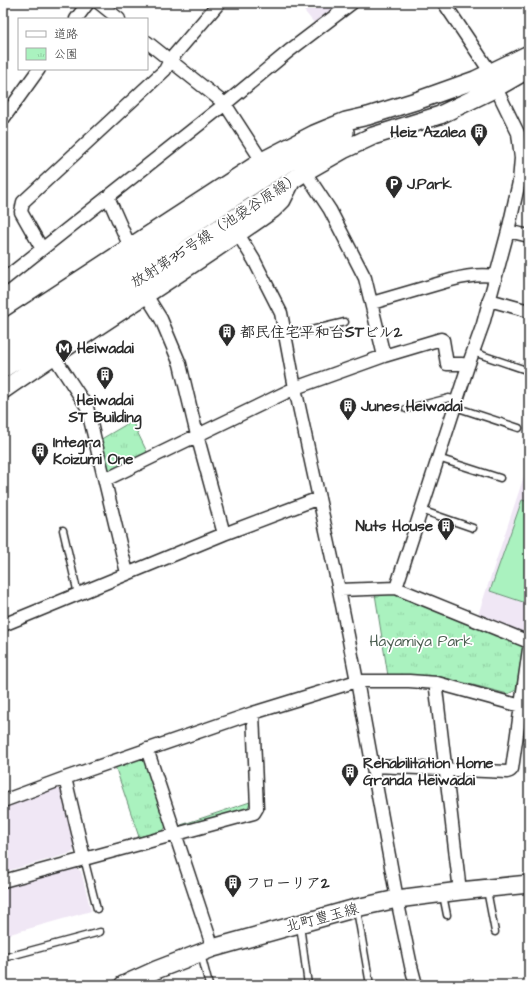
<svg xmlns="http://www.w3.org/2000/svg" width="532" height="988" font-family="'Architects Daughter','Klee One',sans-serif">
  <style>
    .built { fill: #f0e7f5 }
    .grass { fill: #aaf2bf; stroke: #6a8e75 }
    .park { fill: url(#park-tufts); stroke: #6a8e75 }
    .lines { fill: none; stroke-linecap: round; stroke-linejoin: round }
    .lane-casing { stroke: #2b2b2b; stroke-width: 9 }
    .street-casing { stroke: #2b2b2b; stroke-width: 15 }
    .secondary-casing { stroke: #2b2b2b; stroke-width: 20 }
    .lane { stroke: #fff; stroke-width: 6 }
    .street { stroke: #fff; stroke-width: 12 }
    .secondary { stroke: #fff; stroke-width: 17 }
    .labels { text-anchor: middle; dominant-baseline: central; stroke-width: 3.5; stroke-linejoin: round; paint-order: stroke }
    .poi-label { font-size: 15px; font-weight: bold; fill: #2b2b2b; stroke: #fff; text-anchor: start }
    .street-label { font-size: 15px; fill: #2b2b2b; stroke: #fff }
    .park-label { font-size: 15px; fill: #4b5d50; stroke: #fff }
  </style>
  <defs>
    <pattern id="park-tufts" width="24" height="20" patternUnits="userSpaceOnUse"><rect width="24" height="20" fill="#aaf2bf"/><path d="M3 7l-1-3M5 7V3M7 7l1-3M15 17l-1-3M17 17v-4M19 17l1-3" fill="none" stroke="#92d0a4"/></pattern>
  </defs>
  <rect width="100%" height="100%" fill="#fff"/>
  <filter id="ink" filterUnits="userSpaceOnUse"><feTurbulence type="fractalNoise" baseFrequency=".025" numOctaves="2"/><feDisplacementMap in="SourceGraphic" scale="8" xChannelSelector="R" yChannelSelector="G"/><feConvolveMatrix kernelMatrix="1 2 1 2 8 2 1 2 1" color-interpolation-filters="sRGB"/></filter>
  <g filter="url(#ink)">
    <path class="built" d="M298,3H339L314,23Z
      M529,461V637L478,615Z
      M56,788L61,790L75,848L72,853L3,872V807Z
      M75,868L81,871L91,911L3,936V887Z"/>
    <path class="grass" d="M522,500L529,502V604L490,591Z
      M250,802L248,808L184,827L181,825Z"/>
    <path class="park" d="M132,421L148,454L109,474L98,441Z
      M395,593L519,641L523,649L516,690L508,694L438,676H388L375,594Z
      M141,758L146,761L167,825L163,831L139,837L115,766Z"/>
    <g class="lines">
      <defs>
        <path id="lane" d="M286,336L345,322
          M473,352L529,371
          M455,407L519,428
          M406,409L449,398L457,400
          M438,458L500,478
          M421,510L473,528
          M63,530L78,594
          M84,858L97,909
          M487,890L495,932
          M443,895L447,915
          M357,910L370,985
          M300,925L308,985
          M201,954L209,985
          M3,958L100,932
          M469,985V983"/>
        <path id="street" d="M99,3L119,19
          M76,19L88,3
          M147,42L225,104L262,161
          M3,119L39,69
          M305,172L330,210L365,278L384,356
          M108,197L130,247
          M508,231L529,236
          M238,234L254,260L281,313L295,388L339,590L357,681L397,899L411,966L416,985
          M42,249L21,212L23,202L165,70L170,60L219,3
          M3,280L225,104L289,51L352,3
          M146,295L161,319L180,364L197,435L224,534
          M489,300L529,311
          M372,303L451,280C465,276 481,274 496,276
          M53,355L87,407L127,573
          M105,480L295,388L384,356L441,339L443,340L447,364H462L468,366
          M396,588L468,366L483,324L508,231L519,182L521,158L518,133L496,88L491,73L444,3
          M339,590L396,588L529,642
          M3,625L224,534L319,498
          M437,683L436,689L460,891
          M147,749L213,948
          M374,766L507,772L510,771L512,769L529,649
          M65,778L84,858
          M3,801L65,778L253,713L357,681H409L437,683L521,706
          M3,881L254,813L257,808L253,713"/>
        <path id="secondary" d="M3,330L262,161L314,134L326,129L346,121L368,116L419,100L475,80L529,54
          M3,350L265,177L302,154L336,135L345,132
          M3,369L308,170L343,150L373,136L440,115L496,88L529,69
          M3,390C92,328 184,272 273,209L282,200L290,184
          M123,985L156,970L213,948L356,908L397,899L460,891L529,884"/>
      </defs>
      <use href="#lane" class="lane-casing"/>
      <use href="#street" class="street-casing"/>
      <use href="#secondary" class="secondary-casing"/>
      <use href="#lane" class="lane"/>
      <use href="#street" class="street"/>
      <use href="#secondary" class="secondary"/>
    </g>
  </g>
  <defs>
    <symbol id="building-pin" viewBox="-11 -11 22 30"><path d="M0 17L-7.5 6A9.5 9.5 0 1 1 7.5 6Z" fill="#2b2b2b" stroke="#fff"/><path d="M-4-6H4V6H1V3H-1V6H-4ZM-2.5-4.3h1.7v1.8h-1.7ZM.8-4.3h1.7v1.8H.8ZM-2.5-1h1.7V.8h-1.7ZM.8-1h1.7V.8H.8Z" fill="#fff"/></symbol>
    <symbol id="parking-pin" viewBox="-11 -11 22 30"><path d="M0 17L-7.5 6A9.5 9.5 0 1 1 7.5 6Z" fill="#2b2b2b" stroke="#fff"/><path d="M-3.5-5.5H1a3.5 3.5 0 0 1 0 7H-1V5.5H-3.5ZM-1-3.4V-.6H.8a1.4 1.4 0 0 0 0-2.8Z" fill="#fff"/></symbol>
    <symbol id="metro-pin" viewBox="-11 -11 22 30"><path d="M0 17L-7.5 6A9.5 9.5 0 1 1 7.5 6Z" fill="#2b2b2b" stroke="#fff"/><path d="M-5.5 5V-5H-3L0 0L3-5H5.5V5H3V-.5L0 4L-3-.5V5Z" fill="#fff"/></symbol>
  </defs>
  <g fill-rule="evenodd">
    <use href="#building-pin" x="469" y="122" width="20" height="27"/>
    <use href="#parking-pin" x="384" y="174" width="20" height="27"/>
    <use href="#building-pin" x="217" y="322" width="20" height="27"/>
    <use href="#metro-pin" x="54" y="338" width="20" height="27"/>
    <use href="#building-pin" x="95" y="365" width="20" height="27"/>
    <use href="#building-pin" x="338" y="396" width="20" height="27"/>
    <use href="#building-pin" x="30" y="441" width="20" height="27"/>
    <use href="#building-pin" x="436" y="516" width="20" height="27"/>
    <use href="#building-pin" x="340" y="762" width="20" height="27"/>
    <use href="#building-pin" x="223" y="873" width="20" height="27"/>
  </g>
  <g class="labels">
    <g class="poi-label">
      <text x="466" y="132" text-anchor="end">Heiz Azalea</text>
      <text x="407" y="184">J.Park</text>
      <text x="240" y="332">都民住宅平和台STビル2</text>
      <text x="77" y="348">Heiwadai</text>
      <text x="105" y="400" text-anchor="middle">Heiwadai<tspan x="105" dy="17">ST Building</tspan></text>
      <text x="361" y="406">Junes Heiwadai</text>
      <text x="53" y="442">Integra<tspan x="53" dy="17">Koizumi One</tspan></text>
      <text x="433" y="526" text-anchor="end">Nuts House</text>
      <text x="363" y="763">Rehabilitation Home<tspan x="363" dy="17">Granda Heiwadai</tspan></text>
      <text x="246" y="883">フローリア2</text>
    </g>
    <g class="street-label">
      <text transform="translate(216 230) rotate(-33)">放射第35号線（池袋谷原線）</text>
      <text transform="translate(322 918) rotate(-15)">北町豊玉線</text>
    </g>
    <g class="park-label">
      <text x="421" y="641">Hayamiya Park</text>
    </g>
  </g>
  <rect width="532" height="988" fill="none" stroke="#fff" stroke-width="16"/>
  <rect x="8" y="8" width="516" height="972" fill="none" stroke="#2b2b2b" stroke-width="1.5" filter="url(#ink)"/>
  <rect x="18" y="18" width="130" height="52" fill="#ffffff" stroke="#aaaaaa"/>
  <rect x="26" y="31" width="20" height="6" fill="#ffffff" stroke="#aaaaaa"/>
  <text x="54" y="38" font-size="12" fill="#2b2b2b">道路</text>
  <rect x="26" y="48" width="20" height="12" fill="url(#park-tufts)" stroke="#aaaaaa"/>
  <text x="54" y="58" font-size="12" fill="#2b2b2b">公園</text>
</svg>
